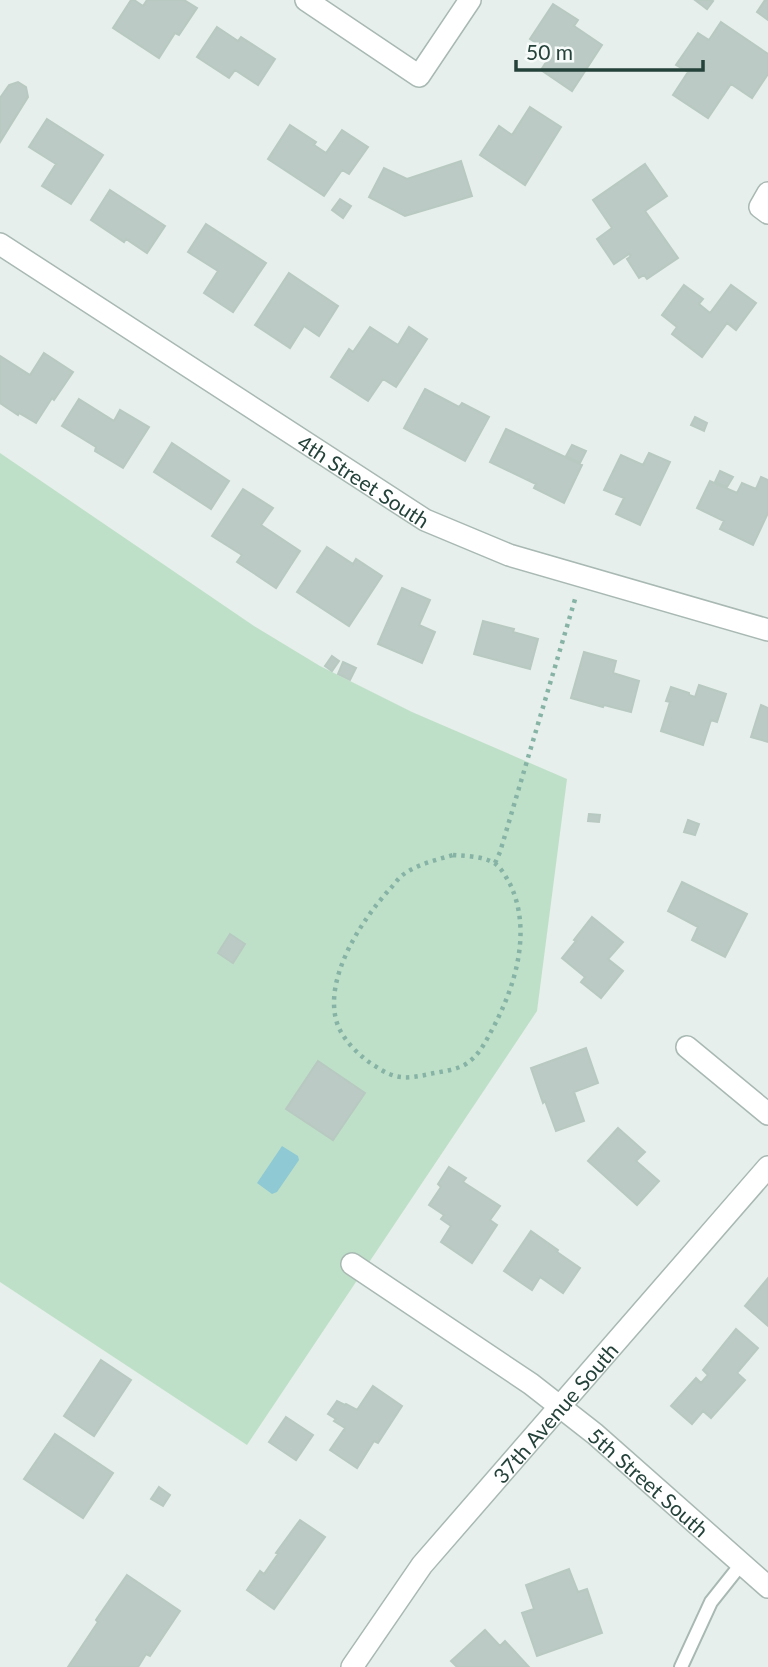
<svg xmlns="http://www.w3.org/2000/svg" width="768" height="1667" font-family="Lato,sans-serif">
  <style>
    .green { fill: #bfe0c8 }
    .water { fill: #8ec9d4 }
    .building { fill: #bbcac4; stroke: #b8c9c2; stroke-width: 2 }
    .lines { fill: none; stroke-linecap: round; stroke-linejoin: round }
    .lane-casing { stroke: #a8b8b2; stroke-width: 16 }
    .street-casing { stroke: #a8b8b2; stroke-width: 24 }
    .path { stroke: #86b3a5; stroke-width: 4.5; stroke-dasharray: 3.5 5; stroke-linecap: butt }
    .lane { stroke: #fff; stroke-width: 12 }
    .street { stroke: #fff; stroke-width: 21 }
    .labels { text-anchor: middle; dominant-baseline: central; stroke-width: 6; stroke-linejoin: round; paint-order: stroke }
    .street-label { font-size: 21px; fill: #24423a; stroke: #f7fbf9 }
  </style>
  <rect width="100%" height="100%" fill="#e6efeb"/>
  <path class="green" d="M0,453L254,626L320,666L412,712L567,779L537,1011L247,1445L0,1282Z"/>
  <path class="water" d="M282,1146L298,1156L299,1160L277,1192L272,1194L257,1183Z"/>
  <path class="building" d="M131,0H134L143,6L147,0H184L197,8L179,35L175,33L159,58L113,28Z
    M695,0H711L713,1L707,9Z
    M765,0H768V20L757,12Z
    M553,4L578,20L574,26L602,45L572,91L541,70L552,53L530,39Z
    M721,22L768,54V74L752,98L731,84L708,118L673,95L688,72L676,65L698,33L709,40Z
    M217,27L238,41L241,37L275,59L258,85L235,70L229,78L197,57Z
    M18,82L26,87L28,97L0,142V98L9,85Z
    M530,107L561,127L525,185L480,155L499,126L512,135Z
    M47,119L103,155L71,204L42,186L56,164L29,147Z
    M290,125L316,142L314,145L326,153L342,130L368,147L349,174L342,170L324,196L268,159Z
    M461,161L472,196L405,216L369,197L384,168L407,179Z
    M645,164L667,196L645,211L678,258L647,279L644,275L639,278L627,259L631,256L629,254L614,264L597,239L612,228L593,200Z
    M110,190L165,226L147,253L126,239L124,242L91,220Z
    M340,199L351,206L343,218L332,210Z
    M206,224L266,263L233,312L204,293L218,271L188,252Z
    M289,273L338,306L319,336L304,326L290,348L255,325Z
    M684,285L703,299L699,304L710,313L731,285L756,303L736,330L727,323L702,357L672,334L677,327L662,315Z
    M370,327L398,345L409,327L427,339L396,387L383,379L368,401L331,377L349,349L353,352Z
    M44,353L73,372L54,400L52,398L36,423L19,413L18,415L0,403V356L30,375Z
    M425,389L459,407L462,403L489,417L465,461L404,428Z
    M79,399L114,421L120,410L149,427L123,468L95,451L96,447L62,426Z
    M695,417L707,423L704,431L691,425Z
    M506,429L582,465L564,503L534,488L536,484L490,462Z
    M172,443L229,481L211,509L154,472Z
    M572,445L586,451L580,463L566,456Z
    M649,453L670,462L640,525L616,514L624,498L604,490L621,455L643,465Z
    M720,471L733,477L727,487L715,482Z
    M761,477L768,480V513L753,545L720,529L724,521L697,508L710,481L737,493L742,483L756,489Z
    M243,489L273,508L261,525L300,551L276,588L237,562L242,555L212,536Z
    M327,547L353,564L356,559L382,576L349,626L297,592Z
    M402,588L430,600L419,625L435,632L422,663L378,644Z
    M483,621L514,629L513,632L538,639L530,669L474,654Z
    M584,652L616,661L613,673L639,681L631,712L604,705L603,707L571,698Z
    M332,656L339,661L332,671L325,666Z
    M343,662L356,668L350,680L338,674Z
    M699,685L726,694L717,722L711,720L703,745L661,731L670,702L666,701L671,687L689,693V695L695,697Z
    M761,705L768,708V742L751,737Z
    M589,814L600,815L599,822L588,821Z
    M688,820L699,824L695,835L684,832Z
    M682,882L747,914L725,957L692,940L698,927L668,911Z
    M592,917L623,942L608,959L623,971L601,998L581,982L585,977L562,958L576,941L574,940Z
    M230,934L245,944L233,963L218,953Z
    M586,1048L598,1083L574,1092L584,1121L556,1131L545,1101L543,1103L531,1068Z
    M318,1061L365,1093L333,1140L286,1109Z
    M618,1128L645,1152L636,1161L659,1181L637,1205L588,1161Z
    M449,1167L466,1178L463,1182L500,1206L490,1220L497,1225L472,1263L441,1242L451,1226L441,1219L444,1215L429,1205L441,1187L438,1184Z
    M531,1231L558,1250L557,1252L580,1268L563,1293L540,1277L532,1290L504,1271Z
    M768,1278V1326L745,1306Z
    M736,1329L758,1348L737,1373L745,1380L711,1418L703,1411L692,1424L671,1406L696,1378L701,1383L708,1375L703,1370Z
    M101,1360L131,1380L94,1436L64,1416Z
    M373,1386L402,1406L378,1443L374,1441L357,1468L330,1450L345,1428L334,1421L336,1419L328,1414L337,1401L345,1405L346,1404L357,1410Z
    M286,1417L313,1435L296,1460L269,1442Z
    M55,1434L113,1473L83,1518L24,1479Z
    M159,1487L170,1495L163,1506L151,1499Z
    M300,1520L325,1537L274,1609L247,1590L260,1571L264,1574L278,1554L276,1553Z
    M569,1569L578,1592L587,1589L602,1633L537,1656L522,1613L534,1609L526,1585Z
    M127,1575L180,1611L150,1656L146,1654L138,1667H68L98,1622L96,1620Z
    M485,1630L500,1646L505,1641L529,1667H457L451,1661Z"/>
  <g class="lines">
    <defs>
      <path id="lane" d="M681,1667L711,1602L742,1563"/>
      <g id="street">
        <path d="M306,0L419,76L470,0"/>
        <path d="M768,193L760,207L768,213"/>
        <path id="s1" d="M0,244L425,520L509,555L768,630"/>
        <path d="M687,1047L768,1114"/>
        <path id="s2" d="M352,1264L531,1384L595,1434L768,1587"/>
        <path id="s3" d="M352,1667L422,1565L768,1167"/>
      </g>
    </defs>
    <use href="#lane" class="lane-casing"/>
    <use href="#street" class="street-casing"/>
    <path class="path" d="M453,855C466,856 482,856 494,863C501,867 506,877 510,884C532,930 516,984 494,1026C487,1039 481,1052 470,1061C460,1070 443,1071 430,1074C406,1079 396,1080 375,1066C360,1057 342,1039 337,1023C323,979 361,921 389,890C394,885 398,878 404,874C418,864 436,860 453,855Z
      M495,863L500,852L576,596"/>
    <use href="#lane" class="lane"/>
    <use href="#street" class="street"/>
  </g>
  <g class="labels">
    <g class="street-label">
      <text stroke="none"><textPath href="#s1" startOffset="434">4th Street South</textPath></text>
      <text stroke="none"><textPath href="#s3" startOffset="326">37th Avenue South</textPath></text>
      <text stroke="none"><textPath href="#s2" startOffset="369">5th Street South</textPath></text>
    </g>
  </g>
  <path d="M516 60v10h187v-10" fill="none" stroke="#24423a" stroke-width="3.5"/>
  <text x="526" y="60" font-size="21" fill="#24423a" stroke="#f7fbf9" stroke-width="5" paint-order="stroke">50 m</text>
</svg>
